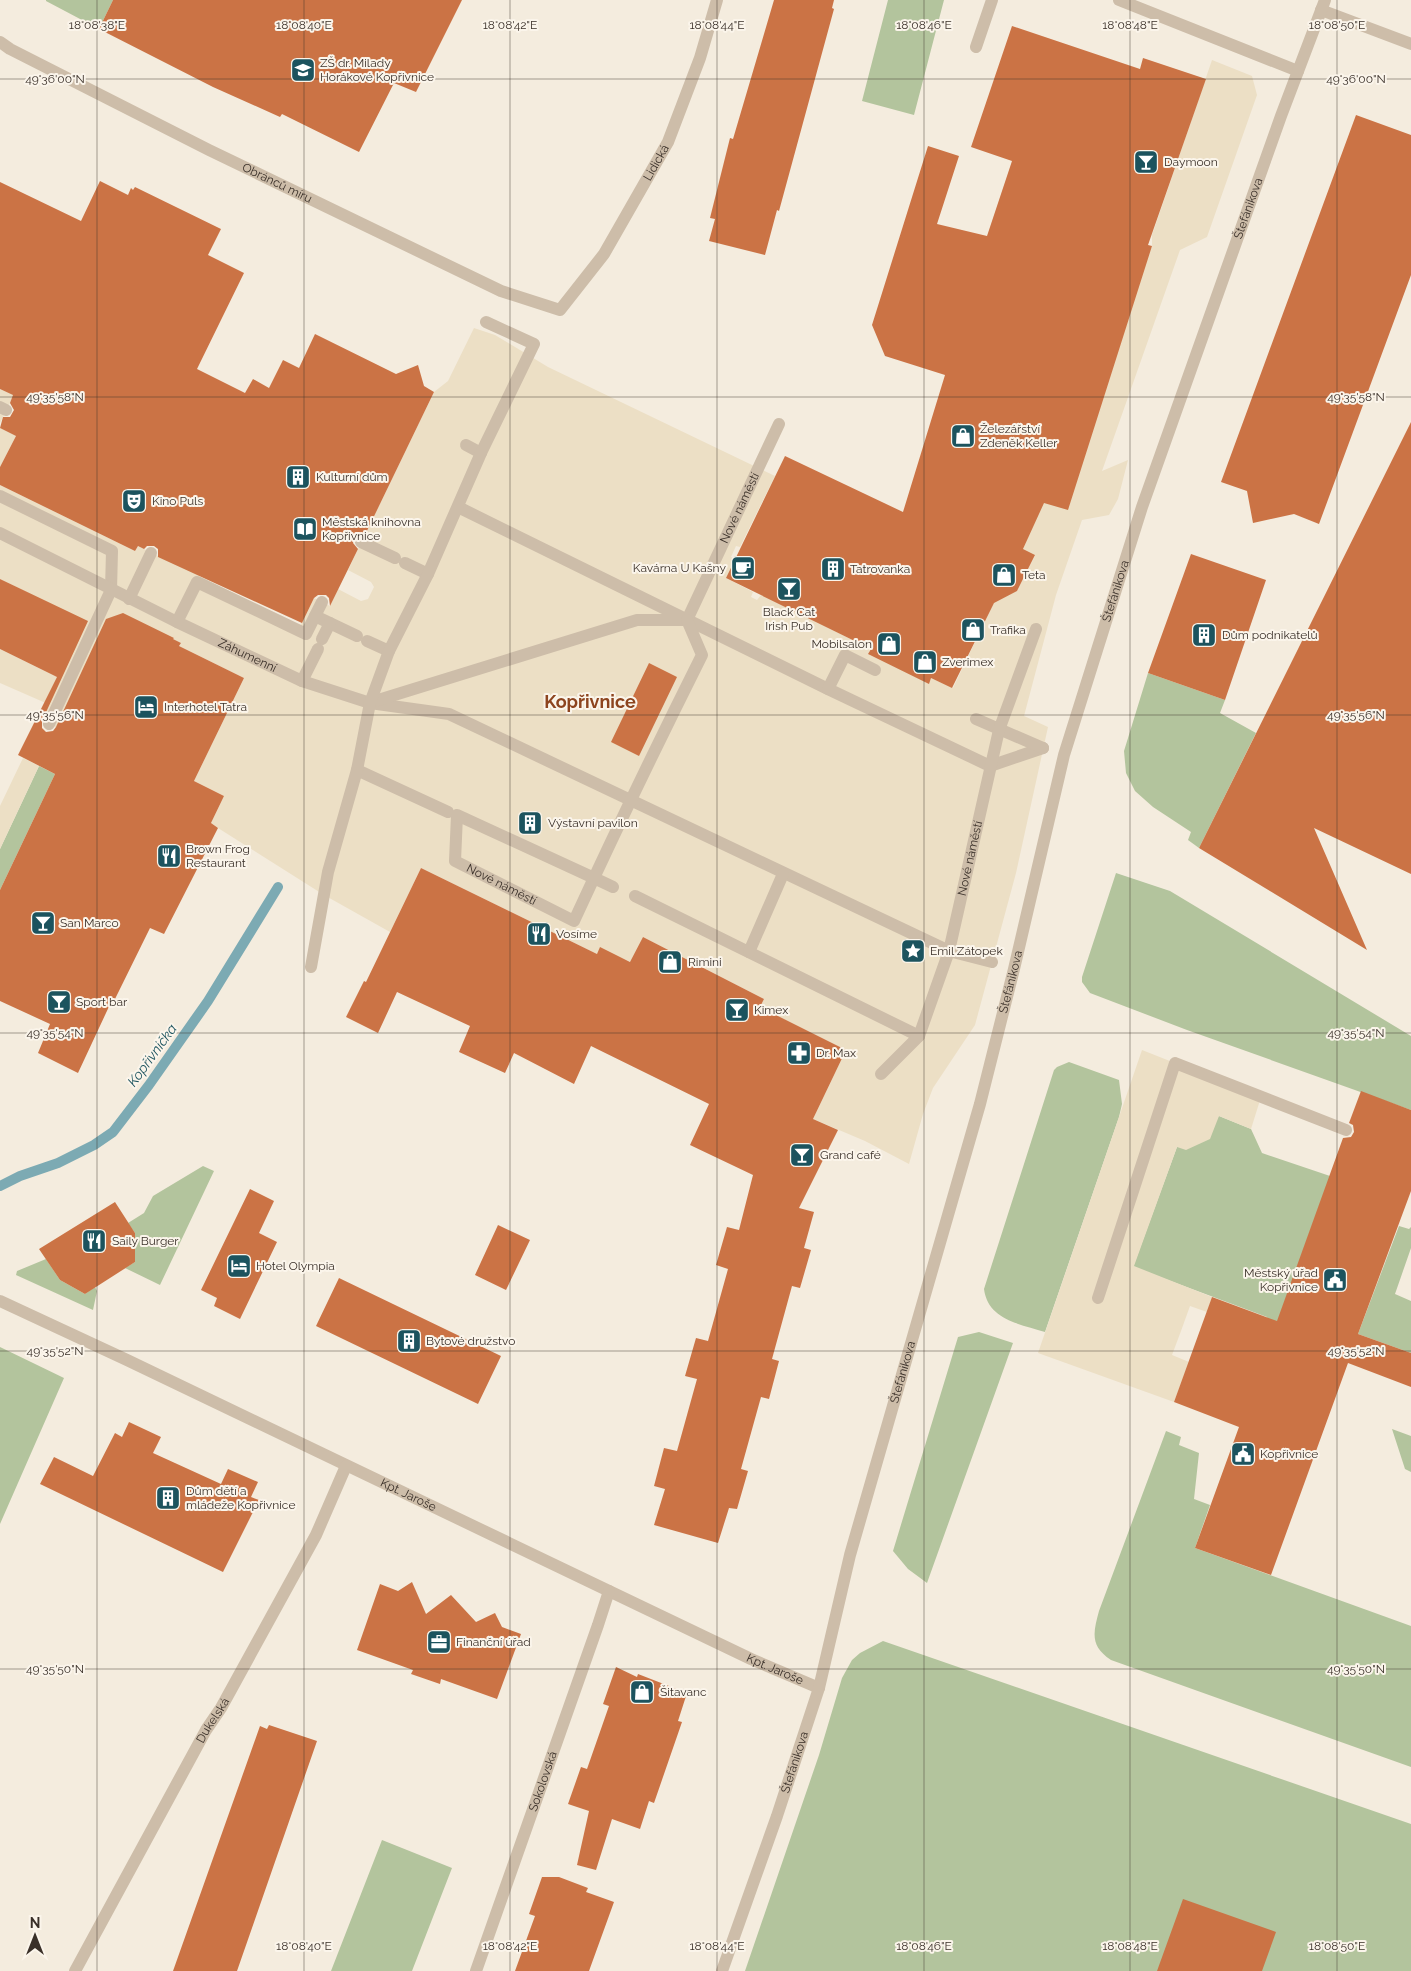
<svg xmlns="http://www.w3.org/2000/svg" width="1411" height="1971" font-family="Raleway,sans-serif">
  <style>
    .green { fill: #b3c49d }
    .plaza { fill: #ecdfc5 }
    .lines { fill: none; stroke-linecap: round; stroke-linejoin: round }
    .stream { stroke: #7caab3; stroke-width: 10 }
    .building { fill: #cb7345 }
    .service { stroke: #cdbda9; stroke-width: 12 }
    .pedestrian { stroke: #cdbda9; stroke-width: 12 }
    .minor { stroke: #cdbda9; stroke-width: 12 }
    .ticks { fill: none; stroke: #3a3029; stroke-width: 1; stroke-opacity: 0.45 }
    .labels { text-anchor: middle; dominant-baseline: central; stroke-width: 4; stroke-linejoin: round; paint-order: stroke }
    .poi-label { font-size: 12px; fill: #3a3029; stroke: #fbf5eb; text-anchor: start }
    .street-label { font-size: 12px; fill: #3a3029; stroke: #fbf5eb }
    .water-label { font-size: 14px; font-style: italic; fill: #1c535e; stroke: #fbf5eb }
    .district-label { font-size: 18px; font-weight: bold; fill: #8d441e; stroke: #fbf5eb }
    .ticks-label { font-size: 12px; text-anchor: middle; fill: #3a3029; stroke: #fbf5eb; stroke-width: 4; stroke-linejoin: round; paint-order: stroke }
  </style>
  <rect width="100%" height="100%" fill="#f4ecde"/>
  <path class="green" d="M46,0H113L99,29L46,1Z
    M888,0H944L914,115L862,101Z
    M1148,673L1225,700L1220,713L1256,733L1199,848L1188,840L1191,832L1153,807L1135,791L1126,773L1124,751Z
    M39,766L55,774L0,890V849Z
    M1116,873L1170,891L1411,1036V1110L1187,1030L1090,993L1082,982V977Z
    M1069,1062L1119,1080L1122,1104L1119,1117L1045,1332C1020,1324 988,1320 984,1289L1054,1070L1057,1067Z
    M1219,1116L1251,1129L1262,1153L1330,1176L1273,1334L1267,1317L1133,1267L1177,1147Z
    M203,1166L214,1171L160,1285L125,1268L135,1262V1233L128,1223L144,1213L153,1196Z
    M1399,1226L1409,1229L1411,1227V1248L1395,1294L1411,1301V1353L1358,1334Z
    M46,1259L60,1280L85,1294L95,1287L97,1291L93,1310L16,1275L17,1271Z
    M979,1332L1013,1343L927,1583L908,1569L893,1551L958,1337Z
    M0,1347L64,1378L0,1524Z
    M1392,1429L1411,1436V1472L1405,1469Z
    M1166,1431L1181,1437L1179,1445L1199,1453L1194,1499L1210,1505L1195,1548L1411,1626V1767L1111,1660C1090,1646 1093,1633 1099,1611Z
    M883,1641L1411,1824V1971H745L819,1755L842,1678L852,1660L860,1653Z
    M382,1840L452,1868L412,1971H331Z"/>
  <path class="plaza" d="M1212,60L1252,76L1257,95L1207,237L1180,250L1102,471L1128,460L1118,499L1109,515L1082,520L1056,595L1024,716L1048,727L1016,873L975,1025L933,1088L923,1114L909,1164L865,1141L813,1119L846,1050L760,1007L764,999L643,937L631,962L600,949L597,954L421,868L390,932L324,895L218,828L211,823L224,796L194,781L244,678L179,646L181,643L173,639L58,728L41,721L48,704L0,683V649L55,676L83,620L0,579V485L135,551L138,546L166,560L203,564L199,576L300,626L314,598L330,606L338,589L361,601L368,599L374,587L371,582L348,570L434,392L448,381L474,328L495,335L548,367L775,476L740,547L736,546L731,557L735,559L726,578L753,592L751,597L757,600L761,595L871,649L869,652L870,655L879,659L929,683L931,678L953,688L996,598L1017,591L1035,556L1023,549L1152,246V235Z
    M0,389L14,395L0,423Z
    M0,428L16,436L0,467Z
    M23,758L39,766L0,849V806Z
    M1142,1050L1261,1097L1251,1129L1219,1116L1210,1139L1186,1150L1177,1147L1134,1266L1212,1297L1207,1312L1190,1306L1181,1331L1172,1355L1189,1362L1174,1402L1038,1353Z"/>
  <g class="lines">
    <path class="stream" d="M0,1186L20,1176L58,1163L94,1145L113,1132L149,1085L208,1001L278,887"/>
  </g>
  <path class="building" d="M113,0H462L416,92L394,83L359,152L282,114L280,117L213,87L99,29Z
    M774,0H834L832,8L834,9L779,211L777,210L765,255L709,241L715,219L710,218L730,138L733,139Z
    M1012,26L1140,69L1143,58L1206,79L1148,245L1152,246L1068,510L1044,503L1023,549L1035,555L1017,591L994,603L952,688L931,678L929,684L868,654L871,649L726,578L785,456L903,512L945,375L885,356L872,325L928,146L959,156L937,224L987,236L1012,161L971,147Z
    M1356,115L1411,135V275L1319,524L1294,514L1253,523L1247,491L1221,482Z
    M100,181L128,195L131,188L133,190L135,187L221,229L208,255L244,273L197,369L245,393L253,379L269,388L283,360L299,368L315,334L396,374L418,365L424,386L434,392L365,535L360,534L354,538L353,543L358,549L330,606L329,598L326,595H318L314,598L302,623L158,557V549L154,546H147L144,549L138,546L135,551L0,485V467L16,436L0,428L3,417H10L14,410L10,403L13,395L0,389V182L81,221Z
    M1411,422V874L1314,828L1367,950L1199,848Z
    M1191,554L1266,580L1225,700L1148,673Z
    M0,579L88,621L42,721V728L46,732L53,731L56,727L106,619L123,613L174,638L173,639L181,643L179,646L244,678L194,781L224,796L211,823L218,828L164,934L150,928L115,999L113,998L78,1073L38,1053L50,1024L0,1001V890L55,774L18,755L57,677L0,649Z
    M649,663L677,677L639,756L611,742Z
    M421,868L597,954L600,947L630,962L643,937L764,999L760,1007L846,1050L813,1119L838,1130L799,1208L814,1212L804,1248L811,1250L800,1288L792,1286L772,1359L779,1361L769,1399L761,1397L741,1469L748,1471L737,1509L729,1508L718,1543L654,1525L665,1489L654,1486L664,1448L677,1451L697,1379L685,1376L696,1338L708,1341L728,1269L716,1265L727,1227L739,1230L753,1175L690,1145L709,1104L591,1046L574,1084L514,1053L505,1073L459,1052L470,1026L397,992L378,1033L346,1017L364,981L366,982Z
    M1361,1091L1411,1110V1191L1358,1334L1411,1353V1387L1348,1363L1271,1575L1195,1548L1239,1427L1174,1402L1212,1297L1277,1321L1343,1138L1351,1137L1354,1132L1353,1125L1349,1123Z
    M250,1189L274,1201L259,1233L277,1242L240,1319L214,1306L217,1298L201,1290Z
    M115,1202L135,1233V1262L85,1294L60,1280L39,1249Z
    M498,1225L530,1240L506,1290L475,1275Z
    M339,1278L501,1356L478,1404L316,1326Z
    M129,1422L161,1437L153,1453L221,1484L228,1469L258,1482L251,1497L259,1500L223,1572L40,1484L54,1457L93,1476L115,1433L122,1437Z
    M412,1582L426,1614L451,1595L476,1622L495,1613L502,1627L521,1634L497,1699L441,1679L440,1684L411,1674L413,1670L357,1650L380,1584L398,1591Z
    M616,1667L637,1677L638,1674L687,1693L678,1721L682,1722L654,1803L649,1801L640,1829L612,1819L596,1870L577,1865L589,1811L568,1804L581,1767L587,1769L609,1706L603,1704Z
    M269,1725L317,1741L237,1971H173L260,1726L267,1729Z
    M542,1877H559L588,1888L586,1892L614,1902L589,1971H515L535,1916L529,1914Z
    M1183,1899L1276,1932L1262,1971H1157Z"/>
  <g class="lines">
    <path class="service" d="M1119,0L1298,71
      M1321,10L1411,44
      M976,47L992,0
      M1098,1298L1175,1063L1346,1130"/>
    <g class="pedestrian">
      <path d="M0,407L6,410"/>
      <path d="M466,445L481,453"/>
      <path d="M0,496L112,551L111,590L49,724"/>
      <path d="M458,507L828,689L990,766L1043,748"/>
      <path id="s1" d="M0,533L177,622L302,681L370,703L449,714L949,951L992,962"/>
      <path d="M361,542L395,558"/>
      <path d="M405,563L428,574"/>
      <path d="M129,599L151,553"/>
      <path d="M315,616L357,636"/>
      <path d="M177,622L197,582L306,634L322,602"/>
      <path d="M322,639L330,623"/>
      <path d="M367,641L389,651"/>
      <path d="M302,681L318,649"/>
      <path d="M828,689L845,655L875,670"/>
      <path id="s2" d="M375,701L637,620H687L779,424"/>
      <path d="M976,719L1043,748"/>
      <path d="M357,770L448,812"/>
      <path id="s3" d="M613,887L594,878L457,815L455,861L574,921C615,832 658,743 702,655L687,620"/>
      <path d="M635,896L919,1036"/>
      <path d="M749,952L783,874"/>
      <path d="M311,967L328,872L357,770L370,703L389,651L428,574L481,453L534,344L486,322"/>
      <path id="s4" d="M881,1074L919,1036L949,951L999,730L1036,629"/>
    </g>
    <g class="minor">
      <path id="s5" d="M0,42L10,49L209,150L501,291L560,310L604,254L668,142L700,58L717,0"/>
      <path id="s6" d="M0,1301L127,1360L751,1659L819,1688"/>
      <path id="s7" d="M75,1971L206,1730L221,1708L316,1535L346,1466"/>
      <path id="s8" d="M476,1971L598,1625L609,1591"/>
      <path id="s9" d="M722,1971L777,1816L819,1688L850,1555L980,1104L1014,969L1064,755L1142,507L1281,116L1325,0"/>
    </g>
  </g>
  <path class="ticks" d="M97,0V1971M304,0V1971M510,0V1971M717,0V1971M924,0V1971M1130,0V1971M1337,0V1971M0,79H1411M0,397H1411M0,715H1411M0,1033H1411M0,1351H1411M0,1669H1411"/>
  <defs>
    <symbol id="school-square" viewBox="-11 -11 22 22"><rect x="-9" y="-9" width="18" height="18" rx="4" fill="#1c535e" stroke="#fbf5eb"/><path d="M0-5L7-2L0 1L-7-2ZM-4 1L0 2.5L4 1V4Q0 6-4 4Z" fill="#fff"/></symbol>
    <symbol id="bar-square" viewBox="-11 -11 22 22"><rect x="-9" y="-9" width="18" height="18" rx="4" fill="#1c535e" stroke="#fbf5eb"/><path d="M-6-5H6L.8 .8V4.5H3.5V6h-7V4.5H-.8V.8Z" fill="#fff"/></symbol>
    <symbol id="shop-square" viewBox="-11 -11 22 22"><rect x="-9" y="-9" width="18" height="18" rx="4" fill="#1c535e" stroke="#fbf5eb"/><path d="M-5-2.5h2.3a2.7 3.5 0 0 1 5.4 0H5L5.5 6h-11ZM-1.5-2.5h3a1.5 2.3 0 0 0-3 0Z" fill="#fff"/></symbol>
    <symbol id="building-square" viewBox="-11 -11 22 22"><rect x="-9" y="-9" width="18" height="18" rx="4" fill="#1c535e" stroke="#fbf5eb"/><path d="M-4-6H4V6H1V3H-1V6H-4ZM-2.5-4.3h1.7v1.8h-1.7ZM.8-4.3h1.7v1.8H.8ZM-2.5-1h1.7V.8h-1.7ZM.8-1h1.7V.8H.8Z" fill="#fff"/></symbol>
    <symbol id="theatre-square" viewBox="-11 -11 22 22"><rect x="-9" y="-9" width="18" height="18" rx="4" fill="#1c535e" stroke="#fbf5eb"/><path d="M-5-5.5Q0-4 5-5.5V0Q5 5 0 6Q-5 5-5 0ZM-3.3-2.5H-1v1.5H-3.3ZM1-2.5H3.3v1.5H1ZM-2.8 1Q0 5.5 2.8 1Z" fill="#fff"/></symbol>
    <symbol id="library-square" viewBox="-11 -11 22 22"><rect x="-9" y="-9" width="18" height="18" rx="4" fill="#1c535e" stroke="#fbf5eb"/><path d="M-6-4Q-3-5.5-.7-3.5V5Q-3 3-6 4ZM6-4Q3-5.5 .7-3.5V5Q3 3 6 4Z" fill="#fff"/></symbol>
    <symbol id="cafe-square" viewBox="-11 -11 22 22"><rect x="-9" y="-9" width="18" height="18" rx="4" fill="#1c535e" stroke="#fbf5eb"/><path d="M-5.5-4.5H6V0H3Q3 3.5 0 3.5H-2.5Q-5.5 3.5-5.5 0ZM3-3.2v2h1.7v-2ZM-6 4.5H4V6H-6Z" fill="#fff"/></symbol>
    <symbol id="hotel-square" viewBox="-11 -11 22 22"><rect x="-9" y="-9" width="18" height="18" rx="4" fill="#1c535e" stroke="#fbf5eb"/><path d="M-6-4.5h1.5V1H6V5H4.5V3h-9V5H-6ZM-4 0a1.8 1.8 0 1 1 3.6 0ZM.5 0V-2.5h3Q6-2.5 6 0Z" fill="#fff"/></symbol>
    <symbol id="restaurant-square" viewBox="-11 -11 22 22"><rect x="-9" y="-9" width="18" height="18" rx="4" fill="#1c535e" stroke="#fbf5eb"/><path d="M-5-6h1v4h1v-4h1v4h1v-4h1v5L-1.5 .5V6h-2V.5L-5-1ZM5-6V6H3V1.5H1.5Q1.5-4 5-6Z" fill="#fff"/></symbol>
    <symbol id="sight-square" viewBox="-11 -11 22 22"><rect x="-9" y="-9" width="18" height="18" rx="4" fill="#1c535e" stroke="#fbf5eb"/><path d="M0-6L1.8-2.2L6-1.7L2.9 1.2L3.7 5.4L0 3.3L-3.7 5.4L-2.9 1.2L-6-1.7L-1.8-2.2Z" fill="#fff"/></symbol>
    <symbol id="pharmacy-square" viewBox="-11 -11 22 22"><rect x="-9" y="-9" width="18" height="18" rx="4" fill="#1c535e" stroke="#fbf5eb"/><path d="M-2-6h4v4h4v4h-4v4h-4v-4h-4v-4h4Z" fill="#fff"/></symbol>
    <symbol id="civic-square" viewBox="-11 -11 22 22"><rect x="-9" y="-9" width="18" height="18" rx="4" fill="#1c535e" stroke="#fbf5eb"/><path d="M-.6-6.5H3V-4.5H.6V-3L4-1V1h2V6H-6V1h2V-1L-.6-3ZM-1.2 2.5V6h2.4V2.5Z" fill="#fff"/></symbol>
    <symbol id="office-square" viewBox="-11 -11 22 22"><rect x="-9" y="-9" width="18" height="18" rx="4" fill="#1c535e" stroke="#fbf5eb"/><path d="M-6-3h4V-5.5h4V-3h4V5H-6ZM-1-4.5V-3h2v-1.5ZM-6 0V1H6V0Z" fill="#fff"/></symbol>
  </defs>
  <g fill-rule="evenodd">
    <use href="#school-square" x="289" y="56" width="28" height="28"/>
    <use href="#bar-square" x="1132" y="148" width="28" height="28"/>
    <use href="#shop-square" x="949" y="422" width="28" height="28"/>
    <use href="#building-square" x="284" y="463" width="28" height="28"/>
    <use href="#theatre-square" x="120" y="487" width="28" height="28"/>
    <use href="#library-square" x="291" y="515" width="28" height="28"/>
    <use href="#cafe-square" x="729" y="554" width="28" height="28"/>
    <use href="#building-square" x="819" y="555" width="28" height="28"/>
    <use href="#shop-square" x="990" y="561" width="28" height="28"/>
    <use href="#bar-square" x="775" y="575" width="28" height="28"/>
    <use href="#shop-square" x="959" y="616" width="28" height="28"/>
    <use href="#building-square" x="1190" y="621" width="28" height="28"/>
    <use href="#shop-square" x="875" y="630" width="28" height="28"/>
    <use href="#shop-square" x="911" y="648" width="28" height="28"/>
    <use href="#hotel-square" x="132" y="693" width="28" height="28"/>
    <use href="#building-square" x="516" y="809" width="28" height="28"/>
    <use href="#restaurant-square" x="155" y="842" width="28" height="28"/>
    <use href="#bar-square" x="29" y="909" width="28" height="28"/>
    <use href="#restaurant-square" x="525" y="920" width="28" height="28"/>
    <use href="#sight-square" x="899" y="937" width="28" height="28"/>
    <use href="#shop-square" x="656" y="948" width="28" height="28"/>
    <use href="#bar-square" x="45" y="988" width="28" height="28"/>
    <use href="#bar-square" x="723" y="996" width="28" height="28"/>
    <use href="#pharmacy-square" x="785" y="1039" width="28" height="28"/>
    <use href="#bar-square" x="788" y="1141" width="28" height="28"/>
    <use href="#restaurant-square" x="80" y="1227" width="28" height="28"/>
    <use href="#hotel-square" x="225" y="1252" width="28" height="28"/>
    <use href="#civic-square" x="1321" y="1266" width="28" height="28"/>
    <use href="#building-square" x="395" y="1327" width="28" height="28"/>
    <use href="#civic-square" x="1229" y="1440" width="28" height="28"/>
    <use href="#building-square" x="154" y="1484" width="28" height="28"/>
    <use href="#office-square" x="425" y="1628" width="28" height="28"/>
    <use href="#shop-square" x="628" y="1678" width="28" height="28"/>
  </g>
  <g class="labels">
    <g class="poi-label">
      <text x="320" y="63">ZŠ dr. Milady<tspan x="320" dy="14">Horákové Kopřivnice</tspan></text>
      <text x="1164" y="162">Daymoon</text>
      <text x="980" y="429">Železářství<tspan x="980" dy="14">Zdeněk Keller</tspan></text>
      <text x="316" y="477">Kulturní dům</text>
      <text x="152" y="501">Kino Puls</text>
      <text x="322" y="522">Městská knihovna<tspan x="322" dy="14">Kopřivnice</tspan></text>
      <text x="726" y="568" text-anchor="end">Kavárna U Kašny</text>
      <text x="850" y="569">Tatrovanka</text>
      <text x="1022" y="575">Teta</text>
      <text x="789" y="612" text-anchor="middle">Black Cat<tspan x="789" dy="14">Irish Pub</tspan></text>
      <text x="990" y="630">Trafika</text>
      <text x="1222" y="635">Dům podnikatelů</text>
      <text x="872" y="644" text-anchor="end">Mobilsalon</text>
      <text x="942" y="662">Zverimex</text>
      <text x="164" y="707">Interhotel Tatra</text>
      <text x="548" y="823">Výstavní pavilon</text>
      <text x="186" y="849">Brown Frog<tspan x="186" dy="14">Restaurant</tspan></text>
      <text x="60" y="923">San Marco</text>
      <text x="556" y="934">Vosíme</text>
      <text x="930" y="951">Emil Zátopek</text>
      <text x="688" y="962">Rimini</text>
      <text x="76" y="1002">Sport bar</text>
      <text x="754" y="1010">Kimex</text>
      <text x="816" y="1053">Dr. Max</text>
      <text x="820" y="1155">Grand café</text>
      <text x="112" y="1241">Saily Burger</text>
      <text x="256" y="1266">Hotel Olympia</text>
      <text x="1318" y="1273" text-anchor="end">Městský úřad<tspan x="1318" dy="14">Kopřivnice</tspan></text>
      <text x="426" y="1341">Bytové družstvo</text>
      <text x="1260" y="1454">Kopřivnice</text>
      <text x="186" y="1491">Dům dětí a<tspan x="186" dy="14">mládeže Kopřivnice</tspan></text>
      <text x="456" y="1642">Finanční úřad</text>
      <text x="660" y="1692">Šitavanc</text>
    </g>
    <g class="street-label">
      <text stroke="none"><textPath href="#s5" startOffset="798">Lidická</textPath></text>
      <text stroke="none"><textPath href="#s5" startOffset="311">Obránců míru</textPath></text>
      <text stroke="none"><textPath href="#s9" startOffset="1841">Štefánikova</textPath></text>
      <text stroke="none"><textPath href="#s2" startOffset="448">Nové náměstí</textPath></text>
      <text stroke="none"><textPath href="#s9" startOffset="1436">Štefánikova</textPath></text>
      <text stroke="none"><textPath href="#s1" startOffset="276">Záhumenní</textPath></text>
      <text stroke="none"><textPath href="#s4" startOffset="239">Nové náměstí</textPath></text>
      <text stroke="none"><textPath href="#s3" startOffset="270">Nové náměstí</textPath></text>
      <text stroke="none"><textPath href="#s9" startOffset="1031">Štefánikova</textPath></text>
      <text stroke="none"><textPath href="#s9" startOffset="626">Štefánikova</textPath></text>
      <text stroke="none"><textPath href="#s6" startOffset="452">Kpt. Jaroše</textPath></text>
      <text stroke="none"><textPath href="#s6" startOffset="858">Kpt. Jaroše</textPath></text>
      <text stroke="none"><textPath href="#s7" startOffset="286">Dukelská</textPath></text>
      <text stroke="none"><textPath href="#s9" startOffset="221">Štefánikova</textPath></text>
      <text stroke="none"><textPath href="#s8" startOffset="201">Sokolovská</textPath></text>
    </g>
    <g class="water-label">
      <text transform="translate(152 1055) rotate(-54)">Kopřivnička</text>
    </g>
    <g class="district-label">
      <text x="590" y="701">Kopřivnice</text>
    </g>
  </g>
  <g class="ticks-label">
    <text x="97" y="29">18°08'38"E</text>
    <text x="304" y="29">18°08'40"E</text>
    <text x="510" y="29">18°08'42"E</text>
    <text x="717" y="29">18°08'44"E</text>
    <text x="924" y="29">18°08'46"E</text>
    <text x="1130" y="29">18°08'48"E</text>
    <text x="1337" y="29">18°08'50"E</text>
    <text x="55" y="83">49°36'00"N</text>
    <text x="1356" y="83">49°36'00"N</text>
    <text x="55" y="401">49°35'58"N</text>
    <text x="1356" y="401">49°35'58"N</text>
    <text x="55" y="719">49°35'56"N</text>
    <text x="1356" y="719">49°35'56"N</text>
    <text x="55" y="1037">49°35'54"N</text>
    <text x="1356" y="1037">49°35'54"N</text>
    <text x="55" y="1355">49°35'52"N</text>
    <text x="1356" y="1355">49°35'52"N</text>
    <text x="55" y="1673">49°35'50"N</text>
    <text x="1356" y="1673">49°35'50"N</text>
    <text x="304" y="1950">18°08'40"E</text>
    <text x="510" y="1950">18°08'42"E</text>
    <text x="717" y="1950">18°08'44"E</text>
    <text x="924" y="1950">18°08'46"E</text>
    <text x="1130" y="1950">18°08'48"E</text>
    <text x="1337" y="1950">18°08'50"E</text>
  </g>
  <g transform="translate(35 1936)" stroke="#fbf5eb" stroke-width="4" paint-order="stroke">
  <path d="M0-4L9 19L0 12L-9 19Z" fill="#3a3029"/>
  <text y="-8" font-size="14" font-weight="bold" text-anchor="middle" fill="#3a3029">N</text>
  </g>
</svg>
